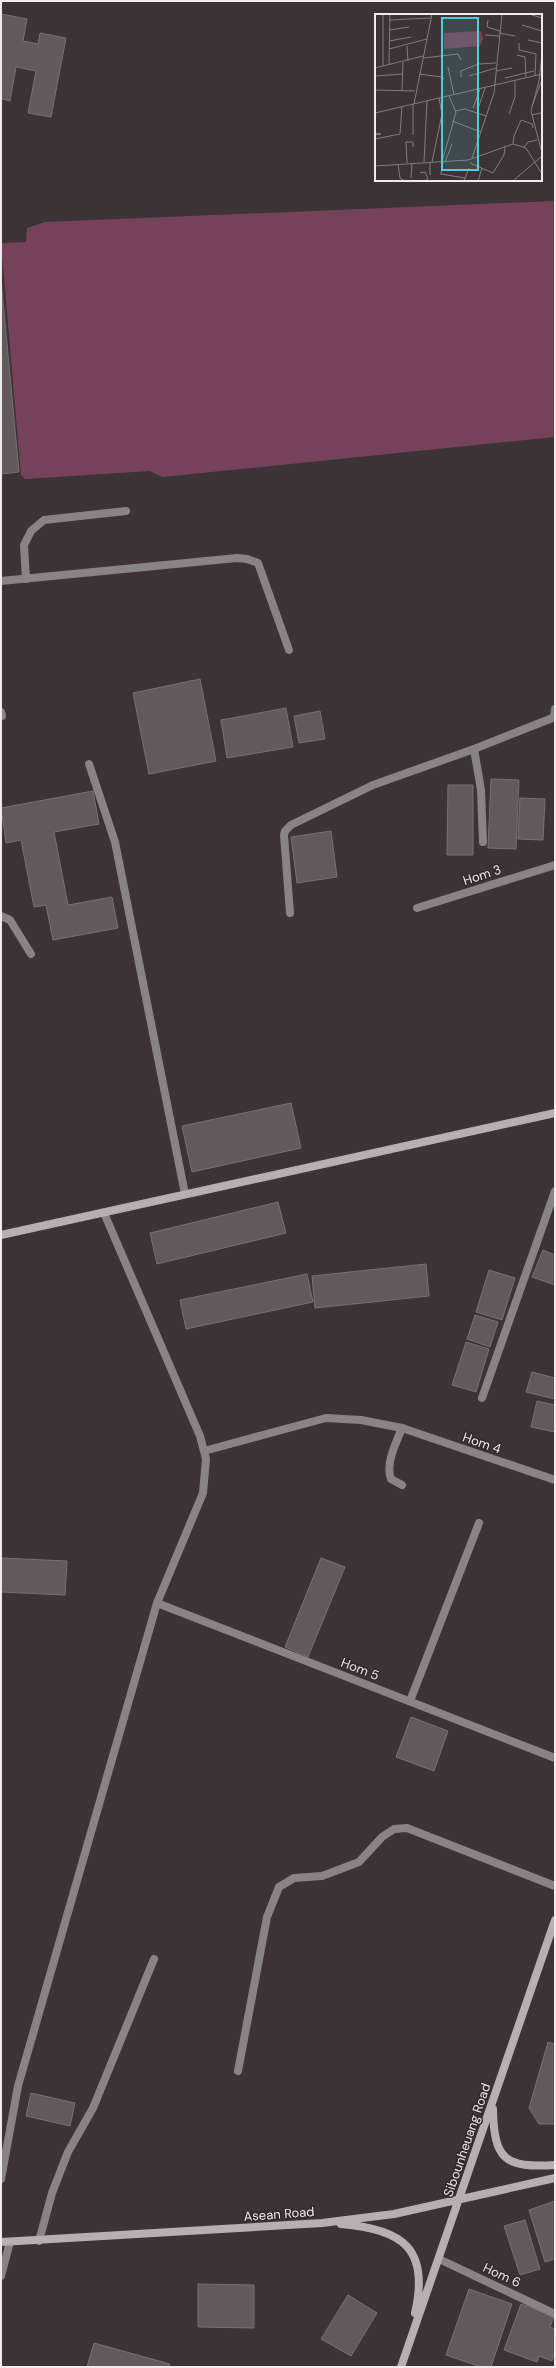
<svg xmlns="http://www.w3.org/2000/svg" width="556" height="2368" font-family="'DM Sans',sans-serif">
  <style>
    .green { fill: #764259 }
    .building { fill: #61595c; stroke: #797073 }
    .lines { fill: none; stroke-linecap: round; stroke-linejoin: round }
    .lane { stroke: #888485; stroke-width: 8 }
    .street { stroke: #888485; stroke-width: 8 }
    .secondary { stroke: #b6b0b2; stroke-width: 8 }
    .labels { text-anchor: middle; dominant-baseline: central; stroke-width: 3; stroke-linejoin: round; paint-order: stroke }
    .street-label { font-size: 13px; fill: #efeaec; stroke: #30292c }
    .inset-road { fill: none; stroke: #837c7f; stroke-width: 1 }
    .view { fill: #52ccd6; fill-opacity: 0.15; stroke: #52ccd6; stroke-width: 2 }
    .inset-edge { fill: none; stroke: #efeaec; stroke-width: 2 }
  </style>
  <rect width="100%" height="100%" fill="#3b3336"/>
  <path class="green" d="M555,201V437L162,477L150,471L25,479L21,475L1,243L26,242L27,228L45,222Z"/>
  <path class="building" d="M1,14L27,19L23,41L38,44L40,33L66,38L51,117L28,113L36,71L16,67L10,101L1,99Z
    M1,279L19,472L1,474Z
    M200,679L216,761L149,774L133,693Z
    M286,708L293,747L227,758L221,720Z
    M320,711L325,739L299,743L294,716Z
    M491,779L519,780L516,849L488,848Z
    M448,785H473V855H447Z
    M93,791L99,824L54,832L68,905L112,897L118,928L53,940L46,905L34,907L21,840L6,843L1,808Z
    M520,798L545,799L543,840L518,839Z
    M331,831L337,877L297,883L291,837Z
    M291,1103L301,1148L192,1172L182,1126Z
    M278,1202L286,1233L157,1264L150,1233Z
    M543,1250L555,1255V1285L532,1277Z
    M426,1264L429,1296L315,1308L312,1276Z
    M489,1270L515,1278L502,1320L476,1312Z
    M307,1274L313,1302L186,1329L180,1300Z
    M475,1315L498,1322L490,1347L467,1339Z
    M466,1342L489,1349L476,1392L452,1385Z
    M532,1372L555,1378V1399L526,1392Z
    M537,1401L555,1405V1432L531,1427Z
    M1,1558L67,1561L65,1595L1,1592Z
    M321,1558L345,1567L308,1657L285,1647Z
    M411,1717L448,1731L434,1771L396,1757Z
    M548,2042L555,2044V2124H539L529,2108Z
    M31,2093L75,2103L70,2126L26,2116Z
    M555,2201V2259L545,2262L529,2210Z
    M525,2220L540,2269L520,2275L504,2226Z
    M198,2284L254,2285V2328L198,2327Z
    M469,2289L512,2304L491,2367H481L446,2355Z
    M348,2295L377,2313L351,2356L321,2339Z
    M521,2304L554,2316L550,2327L555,2329V2351L552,2361L539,2356L537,2362L504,2350Z
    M94,2343L170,2364L169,2367H87Z"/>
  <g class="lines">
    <path class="lane" d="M26,579L24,545L31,531L44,520L126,511
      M1,712L2,716
      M554,717L555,709
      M474,749L481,790L483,842
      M402,1428C396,1443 385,1464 391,1479L402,1485
      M410,1701L479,1523
      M238,2071L267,1917L279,1887L294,1878L322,1876L359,1862L382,1837L394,1829L407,1828L555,1886"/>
    <path class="street" d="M1,581L237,558L247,559L258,563L289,650
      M89,764L115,842L185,1194
      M417,908L555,865
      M290,913L284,835L285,831L291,825L373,785L474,749L555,717
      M1,916L10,920L31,954
      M482,1398L555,1191
      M204,1451L326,1418L361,1420L402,1428L555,1480
      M157,1603L555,1758
      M1,2179L18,2086L157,1603L203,1493L206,1459L200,1436L104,1213
      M39,2241L52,2193L68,2152L93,2108L154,1959
      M439,2259L555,2314
      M1,2276L10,2242"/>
    <path class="secondary" d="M1,1235L555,1113
      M493,2109C494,2160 505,2168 555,2165
      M341,2224C402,2229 430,2248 415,2313
      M1,2242L322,2223L394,2214L555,2178
      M401,2367L555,1920"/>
  </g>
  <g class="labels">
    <g class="street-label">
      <text transform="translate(482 875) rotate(-18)">Hom 3</text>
      <text transform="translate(482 1443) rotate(19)">Hom 4</text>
      <text transform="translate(360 1669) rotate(21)">Hom 5</text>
      <text transform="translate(467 2140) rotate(-71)">Sibounheuang Road</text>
      <text transform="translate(279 2214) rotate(-4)">Asean Road</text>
      <text transform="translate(502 2275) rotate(25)">Hom 6</text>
    </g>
  </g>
  <g transform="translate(375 14)">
    <rect width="167" height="167" fill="#3b3336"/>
    <path d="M106,17L108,25L105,32L69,35V19Z" fill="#764259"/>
    <path class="inset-road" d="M8,0V52M154,0L167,4M14,6L56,4M113,6L112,13L125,17M147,11L167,17M14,16L34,13M124,19L140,22M110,21L124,22M153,26L167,29M14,27L36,23M144,29V36L161,40L160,62M32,32L33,47M14,35L52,25M167,40L164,67L156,97L167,139M142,41L150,43L151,64M48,44L83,40L86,46M14,50L15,0M73,53L79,81M0,54L48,42M121,57L137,54M44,60L67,63L69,65M0,62L28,60M94,62L121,54M86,63V57L103,50L121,49M130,64L159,57M0,76L40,77M27,77L28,48M38,90V121M39,90L57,0M104,92L110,74M157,92L167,66M98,94L105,75M80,97L90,95L111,102M0,99L167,60M134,100L140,83V67M157,101L166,99L167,102M77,107L106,118M0,119L6,120L0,121M0,125L25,120L27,92M138,130L139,122L146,106L157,110L158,114M149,133L153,128L162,126M97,144L119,79L127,0M49,148L52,87M55,148V161M57,148L67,100L64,84M67,148L81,98L74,82M68,148L66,160L90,164M70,148L77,130M32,149L31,128H38V133M95,149L118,159L129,141L130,133M23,150L25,164L30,167M0,152L93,146L138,130L151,134L167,160M45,159L50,158L53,165L49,167M36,164L37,149M89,167L94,154M103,167L107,154M138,167L167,142"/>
    <path class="view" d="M67,4H103V156H67Z"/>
    <rect width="167" height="167" class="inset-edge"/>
  </g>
  <rect width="556" height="2368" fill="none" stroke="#efeaec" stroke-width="4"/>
</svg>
